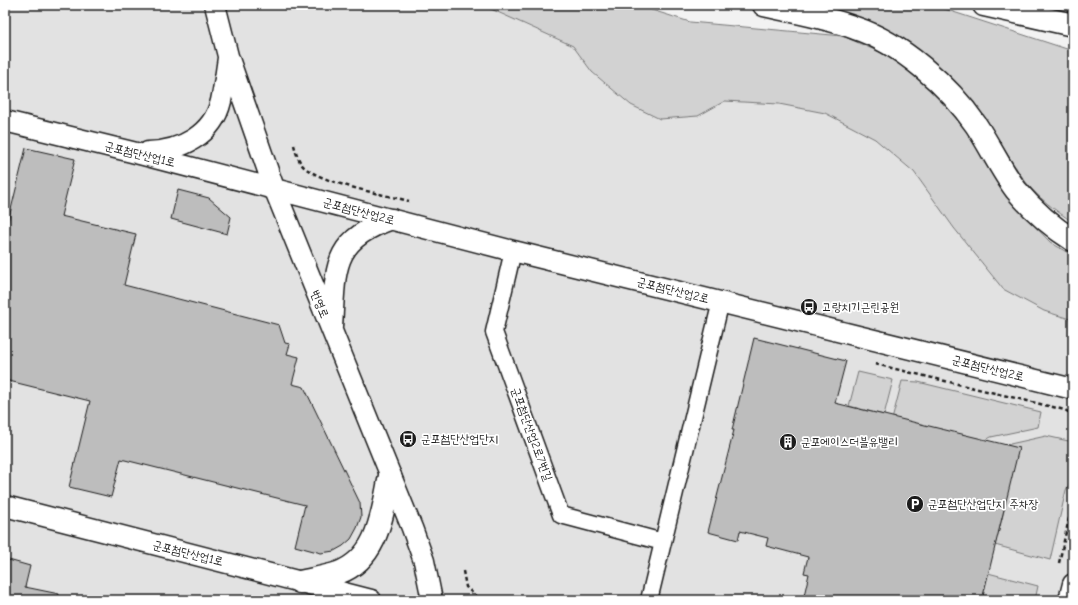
<svg xmlns="http://www.w3.org/2000/svg" width="1078" height="605" font-family="'Comic Neue','Poor Story',sans-serif">
  <style>
    .built { fill: #e2e2e2 }
    .green { fill: #d2d2d2; stroke: #777 }
    .building { fill: #bdbdbd; stroke: #1c1c1c }
    .lines { fill: none; stroke-linecap: round; stroke-linejoin: round }
    .minor-casing { stroke: #1c1c1c; stroke-width: 19 }
    .tertiary-casing { stroke: #1c1c1c; stroke-width: 23 }
    .secondary-casing { stroke: #1c1c1c; stroke-width: 25 }
    .motorway-casing { stroke: #1c1c1c; stroke-width: 25 }
    .path { stroke: #1c1c1c; stroke-width: 2.5; stroke-dasharray: 4 3; stroke-linecap: butt }
    .minor { stroke: #fff; stroke-width: 16 }
    .tertiary { stroke: #fff; stroke-width: 20 }
    .secondary { stroke: #fff; stroke-width: 22 }
    .motorway { stroke: #fff; stroke-width: 22 }
    .labels { text-anchor: middle; dominant-baseline: central; stroke-width: 3.5; stroke-linejoin: round; paint-order: stroke }
    .street-label { font-size: 12px; fill: #1c1c1c; stroke: #fff }
    .poi-label { font-size: 12px; fill: #1c1c1c; stroke: #fff; text-anchor: start }
  </style>
  <rect width="100%" height="100%" fill="#f2f2f2"/>
  <filter id="ink" filterUnits="userSpaceOnUse"><feTurbulence type="fractalNoise" baseFrequency=".025" numOctaves="2"/><feDisplacementMap in="SourceGraphic" scale="8" xChannelSelector="R" yChannelSelector="G"/><feConvolveMatrix kernelMatrix="1 2 1 2 8 2 1 2 1" color-interpolation-filters="sRGB"/></filter>
  <g filter="url(#ink)">
    <path class="built" d="M5,5H482L574,47L592,72L631,105L660,119L698,116L725,101L779,104L825,113L875,139L914,172L958,233L1003,289L1044,311L1073,320V600H5Z"/>
    <path class="green" d="M482,5H636L690,22L843,36L893,58L948,102L1014,204L1050,242L1073,256V320L1044,311L1003,289L954,228L914,172L875,139L825,113L779,104L725,101L698,116L660,119L631,105L592,72L573,46Z
      M826,5H932L1073,51V222C1057,212 1036,196 1025,181C1004,152 989,120 965,93C929,51 875,27 826,5Z
      M858,372L893,380L884,415L849,406Z
      M902,381L918,382L1041,412L1038,427L991,437L986,440L985,446L885,447Z
      M1046,436L1073,442V477L1066,490L1050,560L995,545L1006,503L997,491L1001,446Z
      M988,573L1038,586L1035,600H982Z"/>
    <path class="building" d="M26,148L75,159L61,216L136,234L124,285L279,325L285,343L290,344L287,354L299,357L292,384L304,387L360,503L361,517L357,528L351,539L343,546L334,551L321,553L295,546L305,505L121,459L111,497L69,487L90,401L5,380V234Z
      M178,190L209,198L231,217L227,234L171,219Z
      M754,338L846,361L835,403L1019,448L982,600H803L809,574L804,573L808,557L766,546L768,538L740,531L738,540L708,532L734,430H732Z
      M5,559L30,566L25,587L59,594L58,600H5Z"/>
    <g class="lines">
      <defs>
        <path id="minor" d="M513,251L494,332L561,515L663,542
          M649,600L721,301"/>
        <path id="tertiary" d="M215,5L228,56L274,188L412,528L424,561L432,600
          M5,121L132,152L513,251L1073,389
          M148,152C181,151 213,135 221,101C224,87 226,72 228,58
          M332,327C336,270 330,240 392,219
          M5,506L371,600
          M1069,600L1073,584"/>
        <path id="secondary" d="M300,582C312,579 326,577 338,573C379,558 382,513 390,476"/>
        <path id="motorway" d="M764,5C794,12 826,17 855,28C901,43 949,86 976,125C990,146 1001,170 1016,190C1032,209 1052,227 1073,240
          M984,5L1073,25"/>
      </defs>
      <use href="#minor" class="minor-casing"/>
      <use href="#tertiary" class="tertiary-casing"/>
      <use href="#secondary" class="secondary-casing"/>
      <use href="#motorway" class="motorway-casing"/>
      <path class="path" d="M294,145C296,152 298,161 304,167C324,184 382,194 409,201
        M875,364L1065,410L1073,415
        M1059,563L1073,501
        M463,571L466,587L480,600"/>
      <use href="#minor" class="minor"/>
      <use href="#tertiary" class="tertiary"/>
      <use href="#secondary" class="secondary"/>
      <use href="#motorway" class="motorway"/>
    </g>
  </g>
  <defs>
    <symbol id="bus-disc" viewBox="-11 -11 22 22"><circle r="9.5" fill="#1c1c1c" stroke="#fff"/><path d="M-5-6H5V4H4V6H2V4H-2V6H-4V4H-5ZM-3.5-4V0h7V-4ZM-3.5 1.2v1.5H-2V1.2ZM2 1.2v1.5H3.5V1.2Z" fill="#fff"/></symbol>
    <symbol id="building-disc" viewBox="-11 -11 22 22"><circle r="9.5" fill="#1c1c1c" stroke="#fff"/><path d="M-4-6H4V6H1V3H-1V6H-4ZM-2.5-4.3h1.7v1.8h-1.7ZM.8-4.3h1.7v1.8H.8ZM-2.5-1h1.7V.8h-1.7ZM.8-1h1.7V.8H.8Z" fill="#fff"/></symbol>
    <symbol id="parking-disc" viewBox="-11 -11 22 22"><circle r="9.5" fill="#1c1c1c" stroke="#fff"/><path d="M-3.5-5.5H1a3.5 3.5 0 0 1 0 7H-1V5.5H-3.5ZM-1-3.4V-.6H.8a1.4 1.4 0 0 0 0-2.8Z" fill="#fff"/></symbol>
  </defs>
  <g fill-rule="evenodd">
    <use href="#bus-disc" x="799" y="297" width="20" height="20"/>
    <use href="#bus-disc" x="398" y="429" width="20" height="20"/>
    <use href="#building-disc" x="778" y="432" width="20" height="20"/>
    <use href="#parking-disc" x="905" y="494" width="20" height="20"/>
  </g>
  <g class="labels">
    <g class="street-label">
      <text transform="translate(140 154) rotate(14)">군포첨단산업1로</text>
      <text transform="translate(359 211) rotate(15)">군포첨단산업2로</text>
      <text transform="translate(673 290) rotate(14)">군포첨단산업2로</text>
      <text transform="translate(320 304) rotate(68)">번영로</text>
      <text transform="translate(988 368) rotate(14)">군포첨단산업2로</text>
      <text transform="translate(532 434) rotate(70)">군포첨단산업2로7번길</text>
      <text transform="translate(188 553) rotate(14)">군포첨단산업1로</text>
    </g>
    <g class="poi-label">
      <text x="822" y="307">고랑치기근린공원</text>
      <text x="421" y="439">군포첨단산업단지</text>
      <text x="801" y="442">군포에이스더블유밸리</text>
      <text x="928" y="504">군포첨단산업단지 주차장</text>
    </g>
  </g>
  <rect width="1078" height="605" fill="none" stroke="#fff" stroke-width="20"/>
  <rect x="10" y="10" width="1058" height="585" fill="none" stroke="#1c1c1c" stroke-width="1.5" filter="url(#ink)"/>
</svg>
